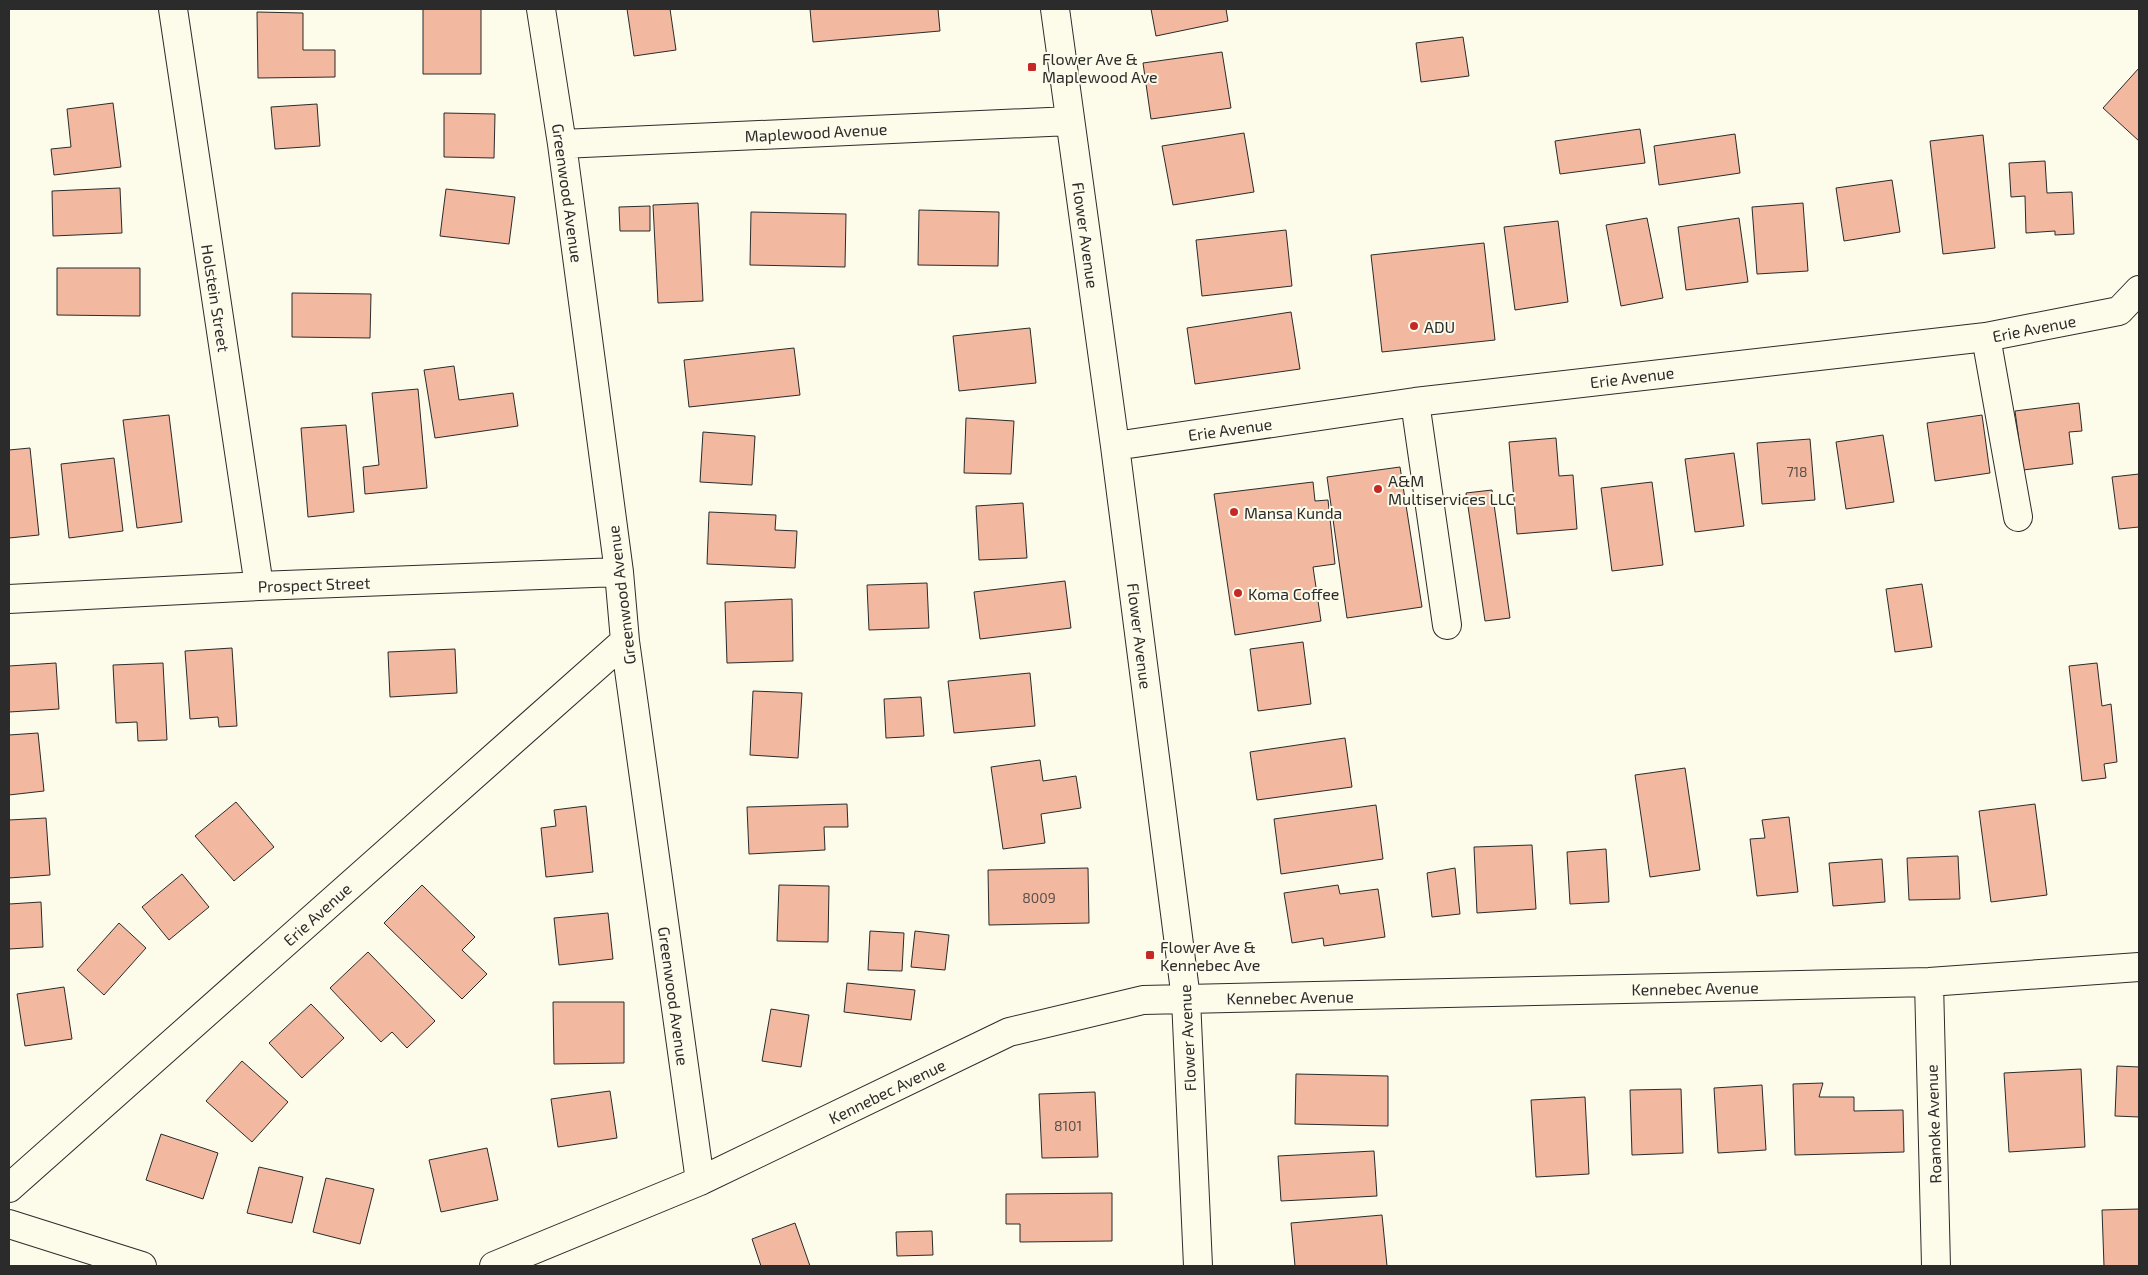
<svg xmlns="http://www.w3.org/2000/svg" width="2148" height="1275" font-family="'Exo 2',sans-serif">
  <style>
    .building { fill: #f2b8a0; stroke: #2b2b2b }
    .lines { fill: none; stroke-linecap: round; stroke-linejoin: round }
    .minor-casing { stroke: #2b2b2b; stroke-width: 30 }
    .minor { stroke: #fdfbea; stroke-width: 28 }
    .poi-dot { fill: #c62828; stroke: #fdfbea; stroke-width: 2 }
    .labels { text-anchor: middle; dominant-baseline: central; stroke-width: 4; stroke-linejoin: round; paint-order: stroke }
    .number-label { font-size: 14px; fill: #5d4e48 }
    .poi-label { font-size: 16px; fill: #2b2b2b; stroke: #fdfbea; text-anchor: start }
    .street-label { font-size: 16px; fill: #2b2b2b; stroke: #fdfbea }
  </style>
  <rect width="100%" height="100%" fill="#fdfbea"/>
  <path class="building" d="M423,9H481V74H423Z
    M627,9H670L676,50L634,56Z
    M810,9H938L940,31L813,42Z
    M1151,9H1226L1228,21L1156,36Z
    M257,12L303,13V50H335V77L258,78Z
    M1463,37L1469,76L1421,82L1416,43Z
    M1222,52L1231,108L1151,119L1143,63Z
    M2139,68V141L2103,108Z
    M113,103L121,167L54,175L51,149L71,147L67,109Z
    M317,104L320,146L275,149L271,107Z
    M444,113L495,114L494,158L444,157Z
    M1640,129L1645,163L1560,174L1555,141Z
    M1244,133L1254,192L1173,205L1162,146Z
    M1735,134L1740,173L1659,185L1654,146Z
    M1983,135L1995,248L1943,254L1930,141Z
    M2045,161L2047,193L2072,192L2074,234L2055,235V231L2026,233L2025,196L2011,197L2009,163Z
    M1892,180L1900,232L1844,241L1836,188Z
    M120,188L122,233L53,236L52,191Z
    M446,189L515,197L509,244L440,236Z
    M698,203L703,301L658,303L653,205Z
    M1803,203L1808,271L1757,274L1752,207Z
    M650,206V231H620L619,207Z
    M919,210L999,212L998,266L918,265Z
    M751,212L846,214L845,267L750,265Z
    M1647,218L1663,298L1621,306L1606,225Z
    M1739,218L1748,282L1686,290L1678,227Z
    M1558,221L1568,302L1515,310L1504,227Z
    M1286,230L1292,286L1202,296L1196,240Z
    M1484,243L1495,340L1382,352L1371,255Z
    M57,268H140V316L57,315Z
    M292,293L371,294L370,338L292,337Z
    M1291,312L1300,369L1195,384L1187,328Z
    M1030,328L1036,383L959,391L953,336Z
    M794,348L800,395L689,407L684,360Z
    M454,366L459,400L513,393L518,426L435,438L424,370Z
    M418,389L427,488L365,494L363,467L379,465L372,393Z
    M2079,403L2082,431L2069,432L2073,464L2023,470L2015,411Z
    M169,415L182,522L137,528L123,420Z
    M1982,415L1990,473L1935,481L1927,423Z
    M966,418L1014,421L1011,474L964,473Z
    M346,425L354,512L308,517L301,428Z
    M703,432L755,436L752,485L700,482Z
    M1883,435L1894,502L1846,509L1836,442Z
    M1556,438L1559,476L1573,475L1577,529L1517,534L1509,442Z
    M1810,439L1815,500L1762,504L1757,443Z
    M30,448L39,535L9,538V450Z
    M1734,453L1744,526L1695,532L1685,459Z
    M114,458L123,531L69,538L61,464Z
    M1400,467L1422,607L1347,618L1327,477Z
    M2139,474V527L2119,529L2112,477Z
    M1313,482L1315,501L1328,500L1335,564L1313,567L1321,621L1235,635L1214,494Z
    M1652,482L1663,565L1612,571L1601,488Z
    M1492,490L1510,618L1485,621L1466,493Z
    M1023,503L1027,558L979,560L976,506Z
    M709,512L776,515L775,530L797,531L795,568L707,564Z
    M1065,581L1071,628L980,639L974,592Z
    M927,583L929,628L869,630L867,585Z
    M1922,584L1932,647L1895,652L1886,589Z
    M792,599L793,661L727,663L725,602Z
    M1303,642L1311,704L1258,711L1250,649Z
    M232,648L237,726L219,727L218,717L190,719L185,651Z
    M455,649L457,693L390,697L388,652Z
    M56,663L59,709L9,712V666Z
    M163,663L167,740L138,741L137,722L116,723L113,665Z
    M2097,663L2102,706L2111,704L2117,762L2104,764L2106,778L2082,781L2069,666Z
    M1030,673L1035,726L954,733L948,681Z
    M753,691L802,693L798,758L750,755Z
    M921,697L924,736L886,738L884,699Z
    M38,733L44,791L9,795V735Z
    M1345,738L1352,787L1257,800L1250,752Z
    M1040,760L1043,781L1076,776L1081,808L1041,814L1045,843L1003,849L991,767Z
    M1685,768L1700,870L1650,877L1635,775Z
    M236,802L274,847L234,881L195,836Z
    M847,804L848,827H824L825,850L749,854L747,807Z
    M2035,804L2047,895L1991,902L1979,811Z
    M1376,805L1383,859L1281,874L1274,819Z
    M586,806L593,872L546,877L541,828L556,826L554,810Z
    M1789,817L1798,892L1757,896L1750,839L1765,838L1762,820Z
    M46,818L50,875L9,878V820Z
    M1532,845L1536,909L1477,913L1474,847Z
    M1606,849L1609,902L1570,904L1567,852Z
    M1958,856L1960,899L1909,900L1907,858Z
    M1882,859L1885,902L1833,906L1829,863Z
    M1088,868L1089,923L989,925L988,870Z
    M1455,868L1460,914L1432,917L1427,873Z
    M182,874L209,907L169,940L142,907Z
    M422,885L475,937L462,950L487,974L462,999L384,923Z
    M779,885L829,886L828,942L777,941Z
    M1338,885L1340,894L1378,889L1385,937L1324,946L1323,938L1292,943L1284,893Z
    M41,902L43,947L9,949V904Z
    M608,913L613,959L559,965L554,918Z
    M119,923L146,948L104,995L77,970Z
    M870,931L904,933L902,971L868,970Z
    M915,931L949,935L945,970L911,967Z
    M368,952L435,1021L407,1048L392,1032L381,1042L330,988Z
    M847,983L915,990L911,1020L844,1012Z
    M64,987L72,1039L25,1046L17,994Z
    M553,1002H624V1063L554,1064Z
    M311,1004L344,1038L302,1078L269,1043Z
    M771,1009L809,1015L801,1067L762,1061Z
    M242,1061L288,1102L252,1142L206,1101Z
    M2117,1066L2139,1067V1117L2115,1116Z
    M2081,1069L2085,1147L2009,1152L2004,1073Z
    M1296,1074L1388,1076V1126L1295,1124Z
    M1823,1083L1819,1097H1854V1111L1903,1110L1904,1152L1795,1155L1793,1084Z
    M1762,1085L1766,1150L1718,1153L1714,1088Z
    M1681,1089L1683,1153L1632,1155L1630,1090Z
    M610,1091L617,1138L558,1147L551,1099Z
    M1095,1092L1098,1157L1042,1158L1039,1094Z
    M1585,1097L1589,1174L1536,1177L1531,1100Z
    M161,1134L218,1153L203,1199L146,1180Z
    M487,1148L498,1200L441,1212L429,1160Z
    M1374,1151L1377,1196L1281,1201L1278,1156Z
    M259,1167L303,1177L292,1223L247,1213Z
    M326,1178L374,1189L360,1244L313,1232Z
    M1112,1193V1241L1020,1242V1224H1006V1194Z
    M2139,1209V1266H2104L2102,1210Z
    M1382,1215L1387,1266H1295L1291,1223Z
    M795,1223L810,1266H761L752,1239Z
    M932,1231L933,1255L897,1256L896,1232Z"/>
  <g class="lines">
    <defs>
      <path id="minor" d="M173,9L259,586
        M541,9L562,144L619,572L625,641L700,1181
        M1055,9L1115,446L1186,999L1198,1266
        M562,144L1070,121
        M1986,337L2018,517
        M1415,402L1447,625
        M1115,446L1415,402L1986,337L2119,311L2139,290
        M9,599L259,586L619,572
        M1929,982L1936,1266
        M9,1188L625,641
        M9,1224L142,1266
        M494,1266L700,1181L1009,1032L1143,1000L1929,982L2139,967"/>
    </defs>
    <use href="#minor" class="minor-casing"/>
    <use href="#minor" class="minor"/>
  </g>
  <g class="poi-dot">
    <rect x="1027" y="62" width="10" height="10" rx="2.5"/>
    <circle cx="1414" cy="326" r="5"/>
    <circle cx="1378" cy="489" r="5"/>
    <circle cx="1234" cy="512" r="5"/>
    <circle cx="1238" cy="593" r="5"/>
    <rect x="1145" y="950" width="10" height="10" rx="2.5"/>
  </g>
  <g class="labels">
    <g class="number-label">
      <text x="1797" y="471">718</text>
      <text x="1039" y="897">8009</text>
      <text x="1068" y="1125">8101</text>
    </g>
    <g class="poi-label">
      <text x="1042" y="58">Flower Ave &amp;<tspan x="1042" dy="18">Maplewood Ave</tspan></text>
      <text x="1424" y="326">ADU</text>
      <text x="1388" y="480">A&amp;M<tspan x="1388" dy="18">Multiservices LLC</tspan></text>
      <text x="1244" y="512">Mansa Kunda</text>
      <text x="1248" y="593">Koma Coffee</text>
      <text x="1160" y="946">Flower Ave &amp;<tspan x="1160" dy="18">Kennebec Ave</tspan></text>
    </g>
    <g class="street-label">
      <text transform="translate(816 132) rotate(-3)">Maplewood Avenue</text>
      <text transform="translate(568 193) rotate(82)">Greenwood Avenue</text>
      <text transform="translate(1086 235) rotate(82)">Flower Avenue</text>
      <text transform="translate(216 298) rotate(81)">Holstein Street</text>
      <text transform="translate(2034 328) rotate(-11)">Erie Avenue</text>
      <text transform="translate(1632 377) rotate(-7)">Erie Avenue</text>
      <text transform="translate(1230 429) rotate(-8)">Erie Avenue</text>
      <text transform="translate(314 584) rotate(-2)">Prospect Street</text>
      <text transform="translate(621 595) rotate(-97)">Greenwood Avenue</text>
      <text transform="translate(1140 636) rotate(83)">Flower Avenue</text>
      <text transform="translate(317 914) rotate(-42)">Erie Avenue</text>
      <text transform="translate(1695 988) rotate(-1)">Kennebec Avenue</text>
      <text transform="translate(674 996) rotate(82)">Greenwood Avenue</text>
      <text transform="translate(1290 997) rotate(-1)">Kennebec Avenue</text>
      <text transform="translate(1187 1038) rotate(-93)">Flower Avenue</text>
      <text transform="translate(887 1091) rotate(-26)">Kennebec Avenue</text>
      <text transform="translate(1933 1124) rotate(-92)">Roanoke Avenue</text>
    </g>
  </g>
  <rect width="2148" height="1275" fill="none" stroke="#2b2b2b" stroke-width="20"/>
</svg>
